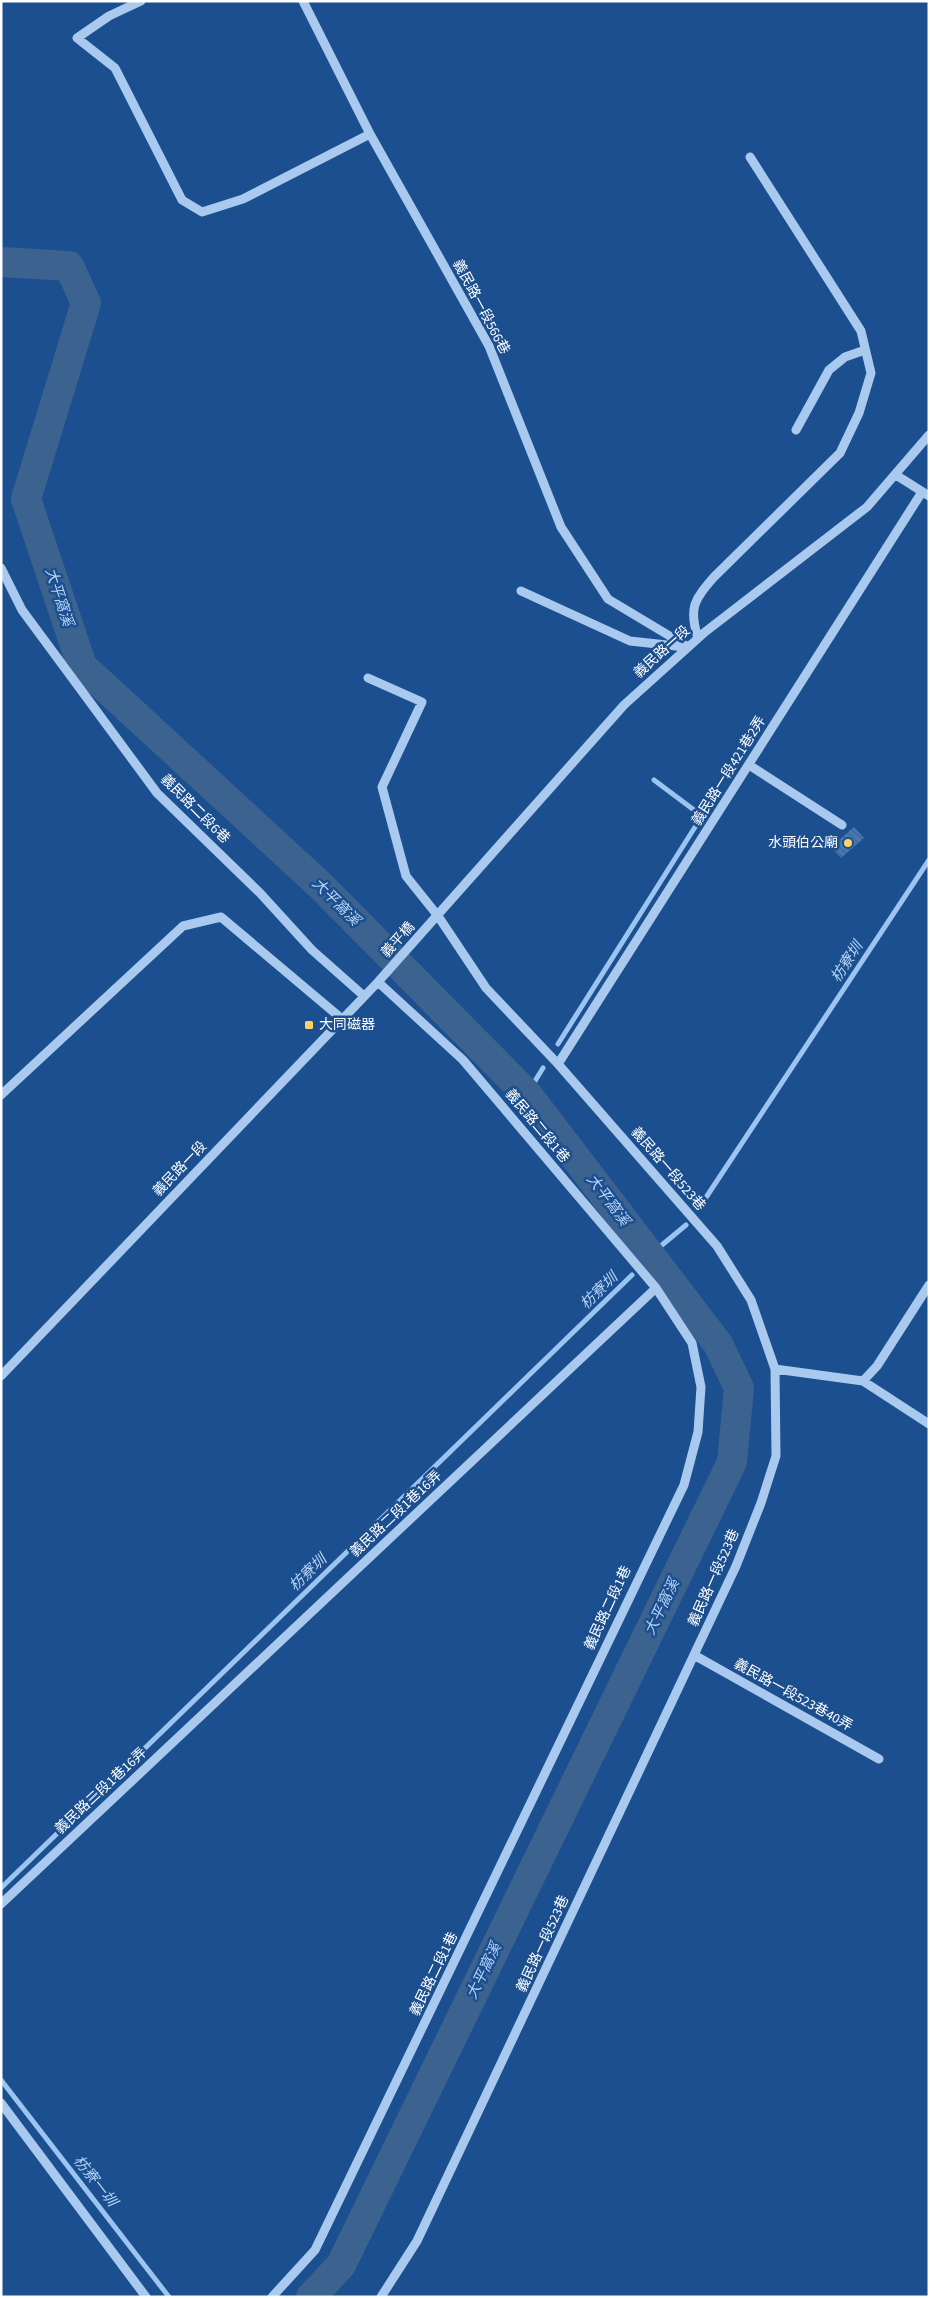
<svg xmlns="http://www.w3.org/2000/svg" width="930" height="2298" font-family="'Source Sans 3','Noto Sans TC',sans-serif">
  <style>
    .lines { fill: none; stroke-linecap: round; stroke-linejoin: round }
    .stream { stroke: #9cc4f0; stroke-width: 5 }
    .river { stroke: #3c6290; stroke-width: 30 }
    .building { fill: url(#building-back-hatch) }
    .minor { stroke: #a9c9ee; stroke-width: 9 }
    .poi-dot { fill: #ffd166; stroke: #1b4f8f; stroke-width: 2 }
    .labels { text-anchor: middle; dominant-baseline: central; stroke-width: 5; stroke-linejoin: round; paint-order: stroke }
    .street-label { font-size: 14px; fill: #fff; stroke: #1b4f8f }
    .poi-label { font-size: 14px; fill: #fff; stroke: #1b4f8f; text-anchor: end }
    .water-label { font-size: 15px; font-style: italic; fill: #b5d3f5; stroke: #1b4f8f }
  </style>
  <defs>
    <pattern id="building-back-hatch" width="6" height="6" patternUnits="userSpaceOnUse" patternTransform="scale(1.25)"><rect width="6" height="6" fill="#4478b7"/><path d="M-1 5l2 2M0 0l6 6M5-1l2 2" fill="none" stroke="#486282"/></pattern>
  </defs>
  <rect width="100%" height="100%" fill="#1b4f8f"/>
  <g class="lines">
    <path class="stream" d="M558,1044L702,816L654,780
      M527,1094L543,1068
      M703,1202L929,860
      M650,1255L686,1225
      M1,1888L632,1275
      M1,2080L169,2297"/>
    <path class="river" d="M1,262L69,266L86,303L26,499L82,666L321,886L527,1094L718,1344L739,1388L732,1462L341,2265L311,2297"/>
  </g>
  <path class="building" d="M854,827L864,838L841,858L831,847Z"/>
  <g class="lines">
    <path class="minor" d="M141,1L109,16L77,38L115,68L182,200L202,212L243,199L370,134
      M303,1L370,134L489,346L561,527L608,599L688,647
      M796,430L829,370L845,357L865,350
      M896,475L929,496
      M1,568L22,610L157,793L260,893L312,950L364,996
      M521,591L630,641L685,647
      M698,638C688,607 695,599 714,577L840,453L859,413L871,373L861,331L750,157
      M368,678L422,702L382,787L406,876L438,916L486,988L558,1064L717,1246L751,1300L775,1369L776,1456L761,1503L736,1566L417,2241L381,2297
      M749,765L842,825
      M558,1064L922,492
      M1,1095L183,926L221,917L342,1019
      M775,1369L863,1381L929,1424
      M1,1376L378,982L624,705L705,632L867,507L929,435
      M863,1381L877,1366L929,1285
      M694,1655L879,1759
      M1,1904L656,1288
      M1,2103L146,2297
      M272,2297L315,2250L684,1485L698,1432L701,1387L692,1343L656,1288L463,1060L378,982"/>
  </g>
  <g class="poi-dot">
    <circle cx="848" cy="843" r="5"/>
    <rect x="304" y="1020" width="10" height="10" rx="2.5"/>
  </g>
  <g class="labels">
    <g class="street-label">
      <text transform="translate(481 307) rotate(62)">義民路一段566巷</text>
      <text transform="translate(662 652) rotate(-42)">義民路一段</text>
      <text transform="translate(729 771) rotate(-58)">義民路一段421巷2弄</text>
      <text transform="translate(195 809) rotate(45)">義民路二段6巷</text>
      <text transform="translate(398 940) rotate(-48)">義平橋</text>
      <text transform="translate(537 1126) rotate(50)">義民路二段1巷</text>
      <text transform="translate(180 1169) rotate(-46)">義民路一段</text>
      <text transform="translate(668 1169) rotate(49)">義民路一段523巷</text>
      <text transform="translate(396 1514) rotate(-43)">義民路二段1巷16弄</text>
      <text transform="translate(714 1578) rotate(-66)">義民路一段523巷</text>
      <text transform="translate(608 1608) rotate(-65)">義民路二段1巷</text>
      <text transform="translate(793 1695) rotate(29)">義民路一段523巷40弄</text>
      <text transform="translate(101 1791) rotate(-43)">義民路二段1巷16弄</text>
      <text transform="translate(543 1944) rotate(-65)">義民路一段523巷</text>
      <text transform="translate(434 1974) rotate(-64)">義民路二段1巷</text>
    </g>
    <g class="poi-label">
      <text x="838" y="843">水頭伯公廟</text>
      <text x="319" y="1025" text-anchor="start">大同磁器</text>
    </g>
    <g class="water-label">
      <text transform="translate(59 597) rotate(72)">大平窩溪</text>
      <text transform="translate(336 902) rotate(45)">大平窩溪</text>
      <text transform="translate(847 962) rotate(-57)">枋寮圳</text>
      <text transform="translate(608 1200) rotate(53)">大平窩溪</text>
      <text transform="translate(599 1291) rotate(-44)">枋寮圳</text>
      <text transform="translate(308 1573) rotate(-44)">枋寮圳</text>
      <text transform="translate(662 1607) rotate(-64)">大平窩溪</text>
      <text transform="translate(484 1971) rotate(-64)">大平窩溪</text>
      <text transform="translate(95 2181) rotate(52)">枋寮一圳</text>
    </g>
  </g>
  <rect width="930" height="2298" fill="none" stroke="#ffffff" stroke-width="5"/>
</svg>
